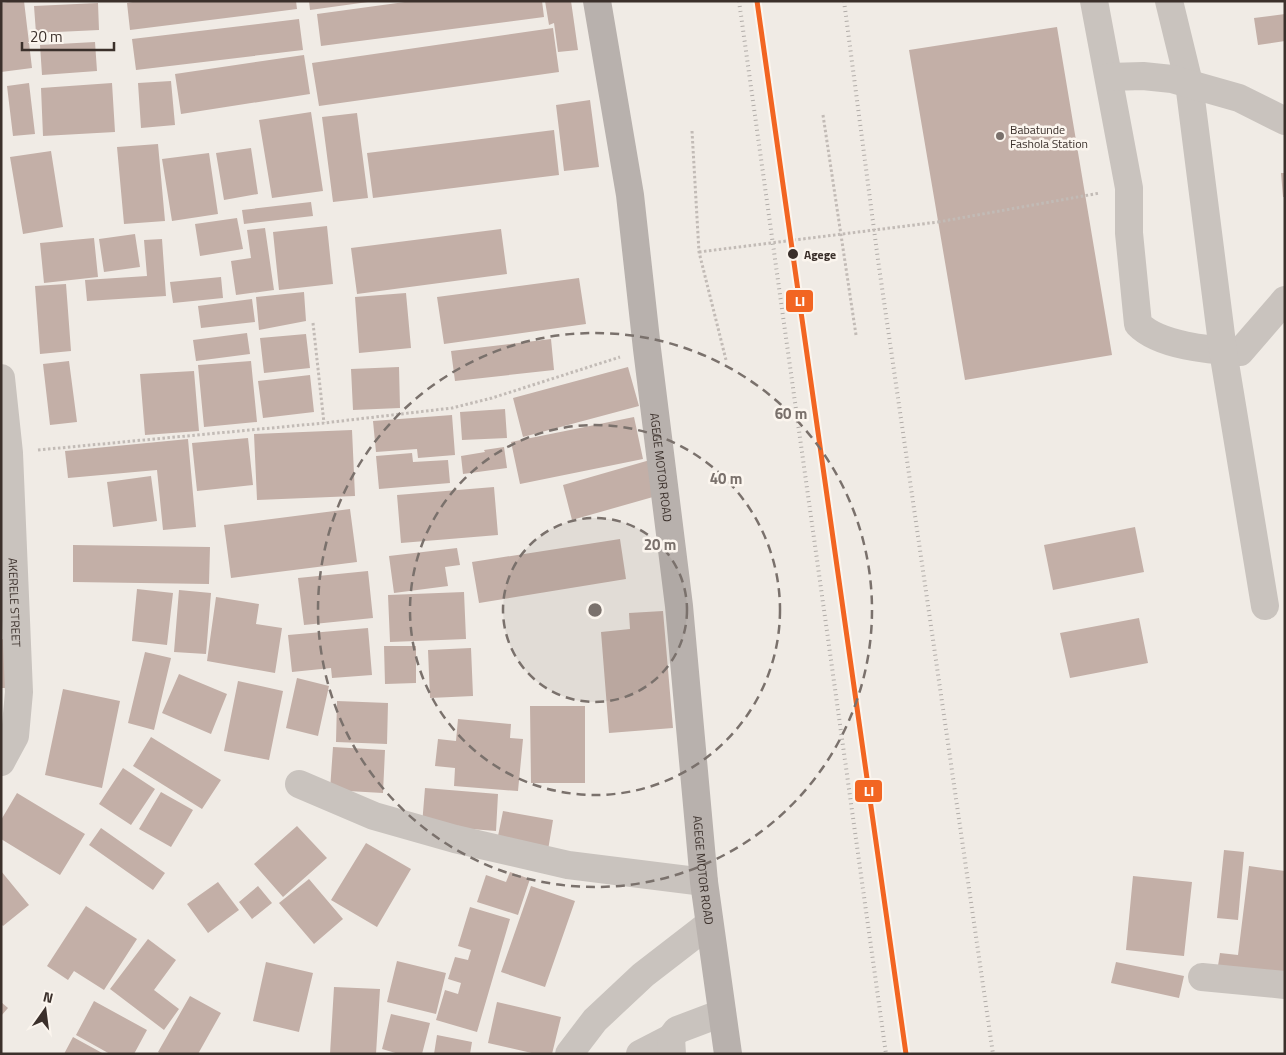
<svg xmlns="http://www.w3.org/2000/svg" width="1286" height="1055" font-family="'Titillium Web',sans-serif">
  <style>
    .building { fill: #c3afa7 }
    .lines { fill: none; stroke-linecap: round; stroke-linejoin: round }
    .path { stroke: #c2bbb6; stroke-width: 3; stroke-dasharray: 2.5 2.5; stroke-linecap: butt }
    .minor { stroke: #c9c3be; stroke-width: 28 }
    .major { stroke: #b8b1ad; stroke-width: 28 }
    .rail { stroke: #b1aca8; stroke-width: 4; stroke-dasharray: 1 4; stroke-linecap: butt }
    .path-bridge { stroke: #c2bbb6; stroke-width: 3; stroke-dasharray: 2.5 2.5; stroke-linecap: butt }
    .rail-1-casing { stroke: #fbf5ee; stroke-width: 9 }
    .rail-1 { stroke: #f26522; stroke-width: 5 }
    .ring { fill: none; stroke: #7a716c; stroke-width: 2.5; stroke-dasharray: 9 6 }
    .poi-dot { fill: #7a716c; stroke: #fbf5ee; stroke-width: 2 }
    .stop-dot { fill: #3b302b; stroke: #fbf5ee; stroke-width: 2 }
    .labels { text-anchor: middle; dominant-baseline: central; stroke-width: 5; stroke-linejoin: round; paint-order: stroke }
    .poi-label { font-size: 12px; fill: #3b302b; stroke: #fbf5ee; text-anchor: start }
    .stop-label { font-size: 12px; font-weight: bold; fill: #3b302b; stroke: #fbf5ee; text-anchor: start }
    .street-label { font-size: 12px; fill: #3b302b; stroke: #fbf5ee }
    .centre { fill: #7a716c; stroke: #fbf5ee; stroke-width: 2.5 }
    .ring-label { font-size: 15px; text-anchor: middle; font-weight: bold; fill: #7a716c; stroke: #fbf5ee; stroke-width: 5; stroke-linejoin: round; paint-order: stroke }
    .line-badge { stroke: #fbf5ee; stroke-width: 2 }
    .badge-label { font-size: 14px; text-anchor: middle; font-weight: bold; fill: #fff }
  </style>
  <rect width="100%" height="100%" fill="#f0ebe5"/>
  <path class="building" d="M14,1H24L32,68L1,72V3Z
    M138,1H296L297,9L130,30L127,3Z
    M309,1H368V2L310,10Z
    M412,1H542L544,17L321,46L317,14Z
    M545,1H571L578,50L558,52L554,23L549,25Z
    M98,3L99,30L36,33L34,6Z
    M1285,14V41L1258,45L1254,18Z
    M299,19L303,50L136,70L132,39Z
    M1057,27L1112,355L965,380L909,50Z
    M553,28L559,72L319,106L312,63Z
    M95,42L97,71L42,75L40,45Z
    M304,55L310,94L181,114L175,74Z
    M171,81L175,125L141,128L138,83Z
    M29,83L35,134L13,136L7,86Z
    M112,83L115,132L43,136L41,88Z
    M590,100L599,167L564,171L556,105Z
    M311,112L323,191L272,198L259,120Z
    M357,113L368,198L333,202L322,117Z
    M554,130L559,175L373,198L367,153Z
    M158,144L165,221L124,224L117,147Z
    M251,148L258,194L224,200L216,153Z
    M51,151L63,227L23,234L10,157Z
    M209,153L218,214L172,221L162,159Z
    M1281,173H1285V197H1283Z
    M311,202L313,216L244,224L242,210Z
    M237,218L243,249L200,256L195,224Z
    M327,226L333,284L279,290L273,232Z
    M265,228L274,290L236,295L231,261L251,258L247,230Z
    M501,229L507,274L357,294L351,248Z
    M135,234L140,267L104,272L99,239Z
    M94,238L98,277L44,283L40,243Z
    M162,239L166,296L87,301L85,280L147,276L144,240Z
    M221,277L223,298L173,303L170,282Z
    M579,278L586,324L444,344L437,297Z
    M66,284L71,351L40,354L35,286Z
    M304,292L306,321L259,330L256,297Z
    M406,293L411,348L359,353L355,297Z
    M252,299L255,322L201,328L198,306Z
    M247,333L250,354L196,361L193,340Z
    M306,334L310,368L264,373L260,338Z
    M551,339L554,370L455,381L451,351Z
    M69,361L77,422L50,425L43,364Z
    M251,361L257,422L204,427L198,365Z
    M399,367L400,408L353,410L351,369Z
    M628,367L639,406L523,437L513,398Z
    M194,371L199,431L145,435L140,374Z
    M310,375L314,412L263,418L258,381Z
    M505,409L507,438L462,440L460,412Z
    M452,415L455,455L418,458L417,449L376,452L373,421Z
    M634,417L643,459L520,484L511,442Z
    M352,430L355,496L257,500L254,434Z
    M248,438L253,485L197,491L192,443Z
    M188,439L196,527L163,530L157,470L68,478L65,451Z
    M504,447L507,468L463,474L461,456L485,452L484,450Z
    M412,453L413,462L448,460L450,483L379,489L376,456Z
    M650,460L660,495L572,520L563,485Z
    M151,476L157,521L113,527L107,482Z
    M494,487L498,535L401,543L397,495Z
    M350,509L357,562L231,578L224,525Z
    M1135,527L1144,572L1053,590L1044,545Z
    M620,539L626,579L479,603L472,562Z
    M73,545L210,547L209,584L73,582Z
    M457,548L460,565L445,567L448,586L394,593L389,556Z
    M368,571L373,618L304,625L298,578Z
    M137,589L173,593L167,645L132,641Z
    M179,590L211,593L206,654L174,652Z
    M464,592L466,639L390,642L388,595Z
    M216,597L259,604L256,624L282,628L275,673L207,661Z
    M663,611L673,728L609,733L601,632L630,629L629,613Z
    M1139,618L1148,663L1070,678L1060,633Z
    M368,628L372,675L332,678L331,668L292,672L288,635Z
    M1,639L12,640L9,688H1Z
    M384,646H416V683L385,684Z
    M471,648L473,696L430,698L428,650Z
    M145,652L171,658L154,730L128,723Z
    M179,674L227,694L211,734L162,713Z
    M297,678L329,686L318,736L286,728Z
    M238,681L283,691L269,760L224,751Z
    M63,689L120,701L102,788L45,775Z
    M337,701L388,703L387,744L336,742Z
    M530,706H585V783H531Z
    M458,719L511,724L510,738L523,739L518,791L454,786L455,768L435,766L438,739L456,741Z
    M151,737L221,780L202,809L133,766Z
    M333,747L385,750L383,793L330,790Z
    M123,768L155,789L131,825L99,804Z
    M425,788L498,794L496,831L422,825Z
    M161,792L193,810L171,847L139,829Z
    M17,793L85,834L60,875L1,839V820Z
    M503,811L553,820L548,850L497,841Z
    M297,826L327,858L283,897L254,864Z
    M101,828L165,873L153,890L89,845Z
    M366,843L411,869L377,927L331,900Z
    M1224,850L1244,852L1238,920L1217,918Z
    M1249,866L1285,871V977L1217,972L1220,953L1238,955Z
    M1,871L29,905L3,926L1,924Z
    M510,872L530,879L518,915L477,902L486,875L506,882Z
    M1133,876L1192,882L1184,956L1126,950Z
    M309,879L343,919L314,944L279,903Z
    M218,882L239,910L208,933L187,904Z
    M258,886L272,903L252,919L239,902Z
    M531,886L575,901L545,987L501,972Z
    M86,906L137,939L104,990L74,971L68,980L47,966Z
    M470,907L510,919L477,1032L436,1020L445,990L458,994L461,983L448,979L455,957L468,960L471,950L458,946Z
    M148,939L176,960L154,990L179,1009L164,1030L110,989Z
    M397,961L446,973L436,1014L387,1002Z
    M266,962L313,973L299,1032L253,1021Z
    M1116,962L1184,976L1179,998L1111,983Z
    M334,987L380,989L376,1054H330Z
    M190,996L221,1013L198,1054H161L158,1052Z
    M94,1001L147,1030L134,1054H110L76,1035Z
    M1,1002L8,1008L1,1016Z
    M497,1002L561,1017L552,1054H536L488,1043Z
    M391,1014L430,1023L422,1054H399L382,1049Z
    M437,1035L472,1042L470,1054H434Z
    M73,1037L104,1054H64Z"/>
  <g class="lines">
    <path class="path" d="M823,115L856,335
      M692,131L699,252L726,360
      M938,222L1100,193
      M313,323L324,423
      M38,450L324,423L452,408L492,398L620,357"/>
    <g class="minor">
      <path d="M1094,1L1129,188V233L1138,324C1159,346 1210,350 1240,352L1285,300"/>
      <path d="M1169,1L1189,83L1223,351L1265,606"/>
      <path d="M1109,77L1143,76L1172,79L1239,98L1285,121"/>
      <path id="s1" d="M1,378L9,453L19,692L15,736L1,762"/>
      <path d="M299,784L374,816L455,839L568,865L704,882"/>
      <path d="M1202,977L1285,985"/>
      <path d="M569,1054L595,1020L643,975L709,924"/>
      <path d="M640,1054L671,1038"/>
      <path d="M672,1054L671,1038L677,1030L722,1013"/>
    </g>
    <path class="major" id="s2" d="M597,1L630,195L647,349L679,606L704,882L728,1054"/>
    <path class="rail" d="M739,1L886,1054
      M844,1L878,260L993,1054"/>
    <path class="path-bridge" d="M699,252L938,222"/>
    <defs>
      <path id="rail-1" d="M757,1L906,1054"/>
    </defs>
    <use href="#rail-1" class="rail-1-casing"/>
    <use href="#rail-1" class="rail-1"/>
  </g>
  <circle cx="595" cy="610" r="92" fill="#7a716c" fill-opacity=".12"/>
  <g class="ring">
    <circle cx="595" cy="610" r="92"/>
    <circle cx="595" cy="610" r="185"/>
    <circle cx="595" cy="610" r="277"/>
  </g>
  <circle class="poi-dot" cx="1000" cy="136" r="5"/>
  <circle class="stop-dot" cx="793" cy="254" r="6"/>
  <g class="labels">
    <g class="poi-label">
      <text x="1010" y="129">Babatunde<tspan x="1010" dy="14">Fashola Station</tspan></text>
    </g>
    <g class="stop-label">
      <text x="804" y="254">Agege</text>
    </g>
    <g class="street-label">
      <text stroke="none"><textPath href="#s2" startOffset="471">AGEGE MOTOR ROAD</textPath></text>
      <text stroke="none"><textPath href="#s1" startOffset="225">AKERELE STREET</textPath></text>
      <text stroke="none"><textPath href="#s2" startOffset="876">AGEGE MOTOR ROAD</textPath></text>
    </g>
  </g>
  <circle cx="595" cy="610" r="8" class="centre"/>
  <g class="ring-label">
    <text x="791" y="419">60 m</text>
    <text x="726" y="484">40 m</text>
    <text x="660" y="550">20 m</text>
  </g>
  <g class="line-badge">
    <rect x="785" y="289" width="29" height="24" rx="5" fill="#f26522"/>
    <rect x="854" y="779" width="29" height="24" rx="5" fill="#f26522"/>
  </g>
  <g class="badge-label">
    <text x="800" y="306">LI</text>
    <text x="869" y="796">LI</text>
  </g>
  <rect width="1286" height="1055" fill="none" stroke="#3b302b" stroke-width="5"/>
  <g transform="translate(45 1010) rotate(14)" stroke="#fbf5ee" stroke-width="4" paint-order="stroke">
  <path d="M0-4L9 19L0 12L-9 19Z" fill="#3b302b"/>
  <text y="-8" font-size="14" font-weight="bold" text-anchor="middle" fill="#3b302b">N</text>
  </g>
  <path d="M22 42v8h92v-8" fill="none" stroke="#3b302b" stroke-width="2.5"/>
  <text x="30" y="42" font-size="15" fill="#3b302b" stroke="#fbf5ee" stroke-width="4" paint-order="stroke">20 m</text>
</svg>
